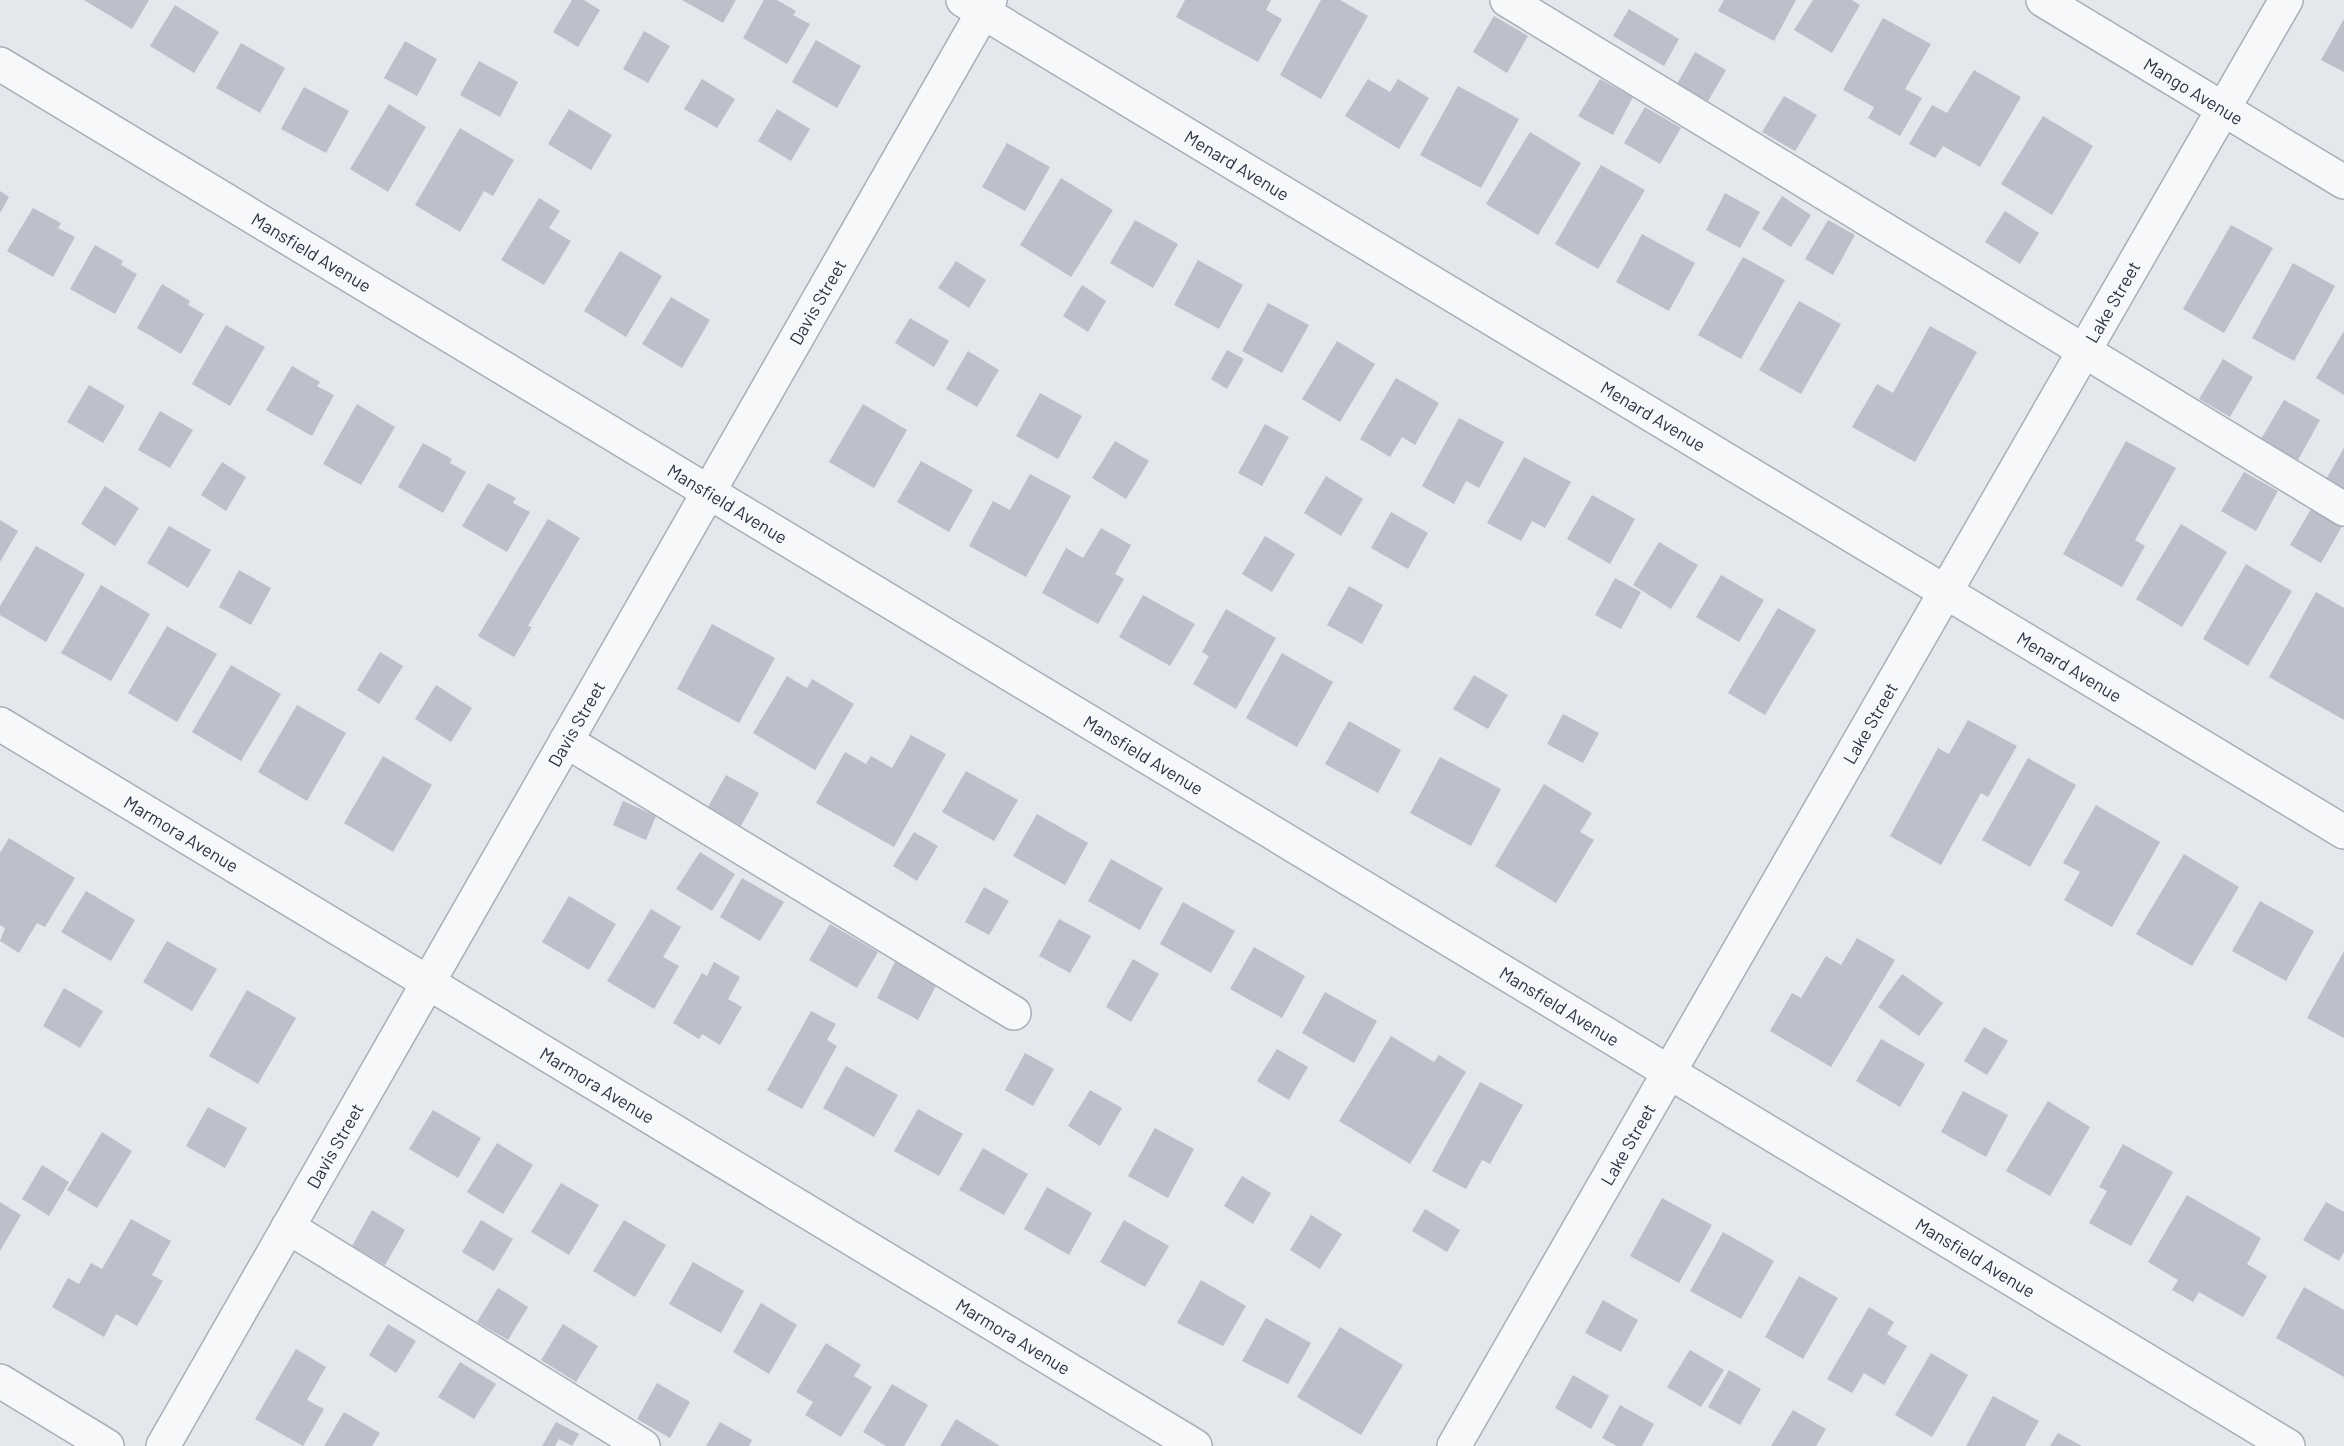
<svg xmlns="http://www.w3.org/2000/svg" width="2344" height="1446" font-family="Barlow,sans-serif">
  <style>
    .building { fill: #bbc0ca }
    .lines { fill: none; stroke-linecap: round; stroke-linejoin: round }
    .minor-casing { stroke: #a9aeb7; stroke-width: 36 }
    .minor { stroke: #f7f8fa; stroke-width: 33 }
    .labels { text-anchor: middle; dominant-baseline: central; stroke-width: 6; stroke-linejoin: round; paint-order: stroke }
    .street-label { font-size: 18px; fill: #2b3445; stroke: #f4f6f9 }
  </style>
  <rect width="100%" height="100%" fill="#e4e7ec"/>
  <path class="building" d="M84,0H149L132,29Z
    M572,0H584L600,10L578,47L553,32Z
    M682,0H736L723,23Z
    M764,0H777L796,11L793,15L810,24L787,64L743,38Z
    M1185,0H1271L1266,10L1282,19L1258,62L1176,17Z
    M1321,0H1340L1368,16L1321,99L1280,75Z
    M1724,0H1796L1774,41L1718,11Z
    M1813,0H1852L1860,5L1832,53L1794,30Z
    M175,5L219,32L194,73L150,46Z
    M1629,9L1679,39L1664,66L1613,36Z
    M1494,16L1528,36L1507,73L1473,52Z
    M1883,18L1931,44L1905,89L1922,98L1900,136L1868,118L1874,107L1843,90Z
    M2344,19V72L2321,60Z
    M644,31L670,46L648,83L623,69Z
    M816,40L861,66L837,108L792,82Z
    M405,41L437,59L417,96L384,78Z
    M241,43L285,68L260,113L216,88Z
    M1695,52L1726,70L1708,101L1677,84Z
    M479,61L518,82L500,117L460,95Z
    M1974,70L2021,97L1980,167L1943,146L1935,158L1909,144L1932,105L1947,113Z
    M702,79L735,99L717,128L684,109Z
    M1368,79L1390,92L1398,79L1429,98L1399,149L1345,116Z
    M1600,79L1633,97L1613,135L1578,116Z
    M1458,86L1519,119L1481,188L1420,155Z
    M304,87L349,111L326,153L281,129Z
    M1784,96L1817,115L1795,151L1762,132Z
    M389,104L426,127L388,192L350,169Z
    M1645,107L1681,128L1660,164L1624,143Z
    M569,109L612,135L591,170L548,144Z
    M777,109L810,129L791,161L758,141Z
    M2043,116L2093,146L2052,215L2001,184Z
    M460,128L514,160L493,196L484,191L460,232L415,205Z
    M1530,132L1581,163L1538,235L1486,204Z
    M1007,143L1050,167L1025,211L982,187Z
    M1601,165L1645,190L1598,269L1555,244Z
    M1061,178L1113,210L1071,277L1020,245Z
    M0,191L9,197L0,213Z
    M1725,193L1760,212L1740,248L1706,230Z
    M1782,196L1811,215L1791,247L1762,229Z
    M539,198L560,211L549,228L571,241L544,285L501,260Z
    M33,208L61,223L58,228L75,237L53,277L7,251Z
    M2005,211L2039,233L2020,264L1985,242Z
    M1135,220L1178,244L1153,288L1110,263Z
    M1828,220L1855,235L1833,275L1805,259Z
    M2231,225L2273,248L2224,333L2183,309Z
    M1642,234L1695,263L1669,311L1616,282Z
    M95,245L123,261L121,265L137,274L115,314L70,289Z
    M620,251L662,276L626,337L584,311Z
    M1743,257L1785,280L1741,359L1698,335Z
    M1198,260L1243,285L1219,329L1174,305Z
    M956,261L986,280L969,308L938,288Z
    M2293,263L2335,286L2294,361L2252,338Z
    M162,284L190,301L188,305L204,314L181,354L137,328Z
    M1082,285L1106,301L1088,332L1063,316Z
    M671,297L710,320L682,368L642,344Z
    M1799,301L1841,324L1801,394L1759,370Z
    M1268,303L1309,325L1282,373L1242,351Z
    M910,318L949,341L934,367L895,343Z
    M226,325L265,347L230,406L192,384Z
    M1930,326L1977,352L1915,462L1852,427L1877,384L1893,393Z
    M2344,331V395L2316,378Z
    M1337,341L1375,364L1340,422L1302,399Z
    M1227,350L1244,359L1227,389L1211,379Z
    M968,351L999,370L977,407L946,389Z
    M2223,359L2253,377L2230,417L2199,399Z
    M292,366L320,382L317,386L334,395L312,436L266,410Z
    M1396,378L1439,403L1415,445L1402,437L1390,457L1360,439Z
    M89,385L125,406L103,443L67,422Z
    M1040,393L1082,416L1058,459L1016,436Z
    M2284,400L2320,420L2298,460L2261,439Z
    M357,404L395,427L361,485L323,464Z
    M863,404L907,430L874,488L829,462Z
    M160,411L193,430L170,468L138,450Z
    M1459,418L1504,442L1479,488L1466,481L1454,504L1422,486Z
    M1265,424L1289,437L1262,486L1238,473Z
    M1115,441L1149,461L1126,499L1092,478Z
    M2126,441L2176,468L2135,540L2145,546L2122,587L2063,554Z
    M423,443L452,459L450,463L466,472L443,513L398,487Z
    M2344,448V492L2325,481Z
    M1524,457L1571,482L1545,528L1532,521L1521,541L1487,523Z
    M921,461L973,490L949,532L897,502Z
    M222,462L246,477L226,511L201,495Z
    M2244,472L2278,491L2256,531L2221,511Z
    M1030,474L1071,496L1026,577L969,546L993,501L1010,510Z
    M1326,476L1363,499L1341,536L1304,513Z
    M488,483L516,498L513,503L530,512L507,552L462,526Z
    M105,486L139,508L115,546L81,524Z
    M1592,495L1635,519L1610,564L1567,539Z
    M2314,504L2344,523L2321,563L2290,545Z
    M1391,512L1428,533L1408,569L1371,548Z
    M548,519L580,538L528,626L532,627L514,657L478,636Z
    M0,520L18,531L0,562Z
    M2181,524L2227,552L2182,627L2136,599Z
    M169,526L211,550L188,588L147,563Z
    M1101,528L1131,545L1115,574L1124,579L1098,624L1042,593L1066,548L1083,558Z
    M1265,536L1295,554L1272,592L1242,574Z
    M1659,542L1698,565L1671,609L1633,585Z
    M36,546L85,574L46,642L0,615V606Z
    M2246,564L2292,591L2248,666L2203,639Z
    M239,570L271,588L251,625L219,607Z
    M1721,575L1764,600L1739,642L1696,617Z
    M1615,578L1641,592L1621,629L1595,615Z
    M101,585L150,614L111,681L61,653Z
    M1349,586L1383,605L1362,644L1327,625Z
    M2316,592L2344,608V720L2269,677Z
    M1143,595L1195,624L1170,666L1119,637Z
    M1778,608L1816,630L1765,715L1728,693Z
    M1226,609L1276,638L1236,709L1193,684L1209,656L1202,652Z
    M712,624L775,658L739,723L677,689Z
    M167,626L217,654L177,722L128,693Z
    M380,652L403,666L379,704L357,690Z
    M1282,653L1333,682L1297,747L1246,718Z
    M231,665L281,694L241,761L192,732Z
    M1474,675L1508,695L1488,729L1453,709Z
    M787,676L807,688L812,679L854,704L815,770L753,733Z
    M436,685L472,708L451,742L415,719Z
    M297,705L346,733L307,801L258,772Z
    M1563,714L1599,733L1583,763L1547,744Z
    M1968,720L2017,746L1988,797L1981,793L1941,865L1890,836L1938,748L1949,754Z
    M1349,721L1401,750L1378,793L1325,764Z
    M911,735L946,754L894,847L816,803L845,752L866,764L871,756L892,768Z
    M383,756L432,785L393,852L344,823Z
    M1440,757L1501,789L1471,846L1410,813Z
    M2028,758L2076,785L2030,867L1982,840Z
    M966,771L1018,800L994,841L942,812Z
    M726,775L759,793L741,826L708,807Z
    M1544,784L1592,813L1580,832L1594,840L1556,903L1495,866Z
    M623,801L656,816L646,840L613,825Z
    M2096,805L2160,842L2112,927L2064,900L2080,872L2063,863Z
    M1037,814L1088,843L1065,885L1013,856Z
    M914,832L938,846L917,881L893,866Z
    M9,838L75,878L45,927L37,923L19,953L0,941L5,928L0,925V853Z
    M700,852L735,874L712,911L676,889Z
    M2184,854L2239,887L2192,966L2136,934Z
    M1111,859L1163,888L1140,930L1088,901Z
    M742,878L784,902L760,941L720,917Z
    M984,887L1009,901L989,935L965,922Z
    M86,891L135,920L111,961L61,932Z
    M569,896L616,924L589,970L542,942Z
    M2260,901L2314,931L2286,981L2232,951Z
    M1183,902L1235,931L1211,973L1160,944Z
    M651,909L681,927L663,957L679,966L654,1009L607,981Z
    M1059,919L1091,936L1070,973L1039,956Z
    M830,924L878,952L857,988L809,960Z
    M1857,938L1895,960L1831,1067L1770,1031L1792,993L1801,998L1826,956L1841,965Z
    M167,941L217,969L192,1011L143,982Z
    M1254,947L1305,976L1282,1018L1230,989Z
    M2344,951V1038L2307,1018Z
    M1133,959L1159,974L1131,1022L1106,1007Z
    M714,962L740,977L728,999L742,1007L720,1045L702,1034L699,1039L673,1023L702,973L707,976Z
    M895,962L937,984L918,1020L877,998Z
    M1902,974L1943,1003L1919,1036L1878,1007Z
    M64,988L103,1011L80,1048L43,1026Z
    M247,990L296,1018L258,1084L209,1056Z
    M1325,992L1377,1021L1354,1063L1302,1033Z
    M811,1011L836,1024L827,1040L837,1046L802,1109L767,1090Z
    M1984,1027L2008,1041L1987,1075L1964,1061Z
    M1391,1036L1434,1062L1439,1055L1466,1072L1410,1164L1339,1121Z
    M1881,1039L1925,1064L1900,1107L1856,1081Z
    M1277,1049L1308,1067L1289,1100L1257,1081Z
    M1025,1053L1054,1069L1033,1106L1005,1090Z
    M846,1066L898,1095L874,1137L823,1108Z
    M1480,1082L1523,1105L1490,1164L1482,1160L1466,1189L1432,1171Z
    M1090,1090L1122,1108L1100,1146L1068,1126Z
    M1963,1091L2008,1115L1986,1157L1941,1132Z
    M2048,1101L2090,1127L2050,1196L2006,1171Z
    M208,1107L247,1128L225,1168L186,1146Z
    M918,1109L963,1134L939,1176L894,1151Z
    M433,1110L481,1138L458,1178L409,1149Z
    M1155,1128L1194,1149L1168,1198L1128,1176Z
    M102,1132L132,1151L97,1208L67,1190Z
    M497,1143L533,1165L503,1214L467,1192Z
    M2123,1144L2173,1172L2131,1246L2089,1223L2107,1191L2099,1187Z
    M983,1148L1028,1174L1004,1215L959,1190Z
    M42,1165L69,1182L49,1216L22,1199Z
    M1242,1176L1271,1193L1253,1224L1224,1206Z
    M561,1183L599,1205L569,1255L531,1232Z
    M1047,1187L1092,1213L1069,1255L1024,1229Z
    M2187,1195L2261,1238L2247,1264L2267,1276L2243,1317L2199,1292L2193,1302L2172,1290L2178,1280L2148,1262Z
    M1662,1198L1712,1225L1679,1283L1630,1256Z
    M0,1202L21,1215L0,1251Z
    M2326,1202L2344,1212V1252L2339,1261L2303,1240Z
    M1425,1209L1460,1230L1447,1252L1412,1231Z
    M372,1210L405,1230L385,1265L352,1246Z
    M1311,1215L1342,1234L1320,1269L1290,1250Z
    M131,1219L171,1241L152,1275L163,1281L137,1326L116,1314L104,1337L52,1307L68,1278L79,1284L91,1263L102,1269Z
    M481,1220L513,1239L494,1271L462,1252Z
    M624,1220L666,1245L635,1297L593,1271Z
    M1124,1220L1169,1246L1145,1287L1100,1262Z
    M1723,1232L1774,1261L1741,1319L1690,1291Z
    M693,1262L744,1291L721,1333L669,1304Z
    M1799,1276L1838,1298L1803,1359L1765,1337Z
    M1201,1280L1246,1306L1223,1346L1177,1323Z
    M2304,1287L2344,1310V1377L2276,1338Z
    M498,1288L528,1307L508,1340L477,1322Z
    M1603,1300L1638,1320L1621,1352L1585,1333Z
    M761,1303L797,1325L769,1374L733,1352Z
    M1869,1307L1894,1322L1887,1334L1907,1346L1884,1385L1864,1373L1852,1393L1827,1379Z
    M1266,1318L1311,1343L1288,1384L1242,1361Z
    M388,1324L416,1341L396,1373L369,1355Z
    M563,1324L598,1346L576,1382L541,1360Z
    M1340,1327L1403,1365L1361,1435L1297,1397Z
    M826,1343L861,1365L854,1376L872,1387L841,1437L805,1415L813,1402L796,1392Z
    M296,1349L326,1367L307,1400L324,1409L303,1446L255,1419Z
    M1690,1350L1724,1370L1701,1407L1667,1387Z
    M1931,1353L1968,1375L1932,1437L1895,1415Z
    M460,1362L496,1384L474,1419L438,1397Z
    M1729,1370L1761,1389L1740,1425L1708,1407Z
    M1573,1375L1609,1396L1591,1429L1555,1408Z
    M657,1383L690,1402L670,1438L637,1419Z
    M892,1384L928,1405L904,1446H886L863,1432Z
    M1993,1396L2039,1421L2025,1446H1966Z
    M1620,1405L1654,1424L1642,1446H1617L1602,1438Z
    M1793,1410L1826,1429L1816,1446H1771Z
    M344,1412L380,1433L372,1446H324Z
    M956,1419L1000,1446H940Z
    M556,1422L579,1434L572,1446L559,1439L555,1446H542Z
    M720,1422L752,1440L749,1446H706Z
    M2058,1433L2082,1446H2050Z"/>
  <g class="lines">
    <defs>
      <g id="minor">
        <path id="s1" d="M963,0L2344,832"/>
        <path d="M1507,0L2344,509"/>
        <path id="s2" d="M2043,0L2344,182"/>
        <path id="s3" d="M0,64L2288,1446"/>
        <path id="s4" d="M0,724L1195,1446"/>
        <path d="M566,741L1014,1013"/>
        <path d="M288,1227L643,1446"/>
        <path d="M0,1381L107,1446"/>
        <path id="s5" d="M163,1446L990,0"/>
        <path id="s6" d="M1454,1446L2286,0"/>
      </g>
    </defs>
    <use href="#minor" class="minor-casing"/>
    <use href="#minor" class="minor"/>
  </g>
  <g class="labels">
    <g class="street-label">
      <text stroke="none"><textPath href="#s2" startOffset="176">Mango Avenue</textPath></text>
      <text stroke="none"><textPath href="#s1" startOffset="320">Menard Avenue</textPath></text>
      <text stroke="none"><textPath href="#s3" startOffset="364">Mansfield Avenue</textPath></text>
      <text stroke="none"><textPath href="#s5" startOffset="1318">Davis Street</textPath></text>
      <text stroke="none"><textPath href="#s6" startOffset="1320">Lake Street</textPath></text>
      <text stroke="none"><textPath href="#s1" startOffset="806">Menard Avenue</textPath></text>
      <text stroke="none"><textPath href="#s3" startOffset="850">Mansfield Avenue</textPath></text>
      <text stroke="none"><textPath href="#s1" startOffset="1292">Menard Avenue</textPath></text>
      <text stroke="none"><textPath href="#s5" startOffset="832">Davis Street</textPath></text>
      <text stroke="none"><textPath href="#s6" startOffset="834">Lake Street</textPath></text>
      <text stroke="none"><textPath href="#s3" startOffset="1336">Mansfield Avenue</textPath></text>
      <text stroke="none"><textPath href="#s4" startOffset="212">Marmora Avenue</textPath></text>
      <text stroke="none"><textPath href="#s3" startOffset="1822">Mansfield Avenue</textPath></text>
      <text stroke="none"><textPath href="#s4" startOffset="698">Marmora Avenue</textPath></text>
      <text stroke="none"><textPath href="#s6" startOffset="348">Lake Street</textPath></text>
      <text stroke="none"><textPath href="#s5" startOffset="346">Davis Street</textPath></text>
      <text stroke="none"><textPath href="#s3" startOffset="2308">Mansfield Avenue</textPath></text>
      <text stroke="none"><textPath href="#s4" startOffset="1184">Marmora Avenue</textPath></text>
    </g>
  </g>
</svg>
